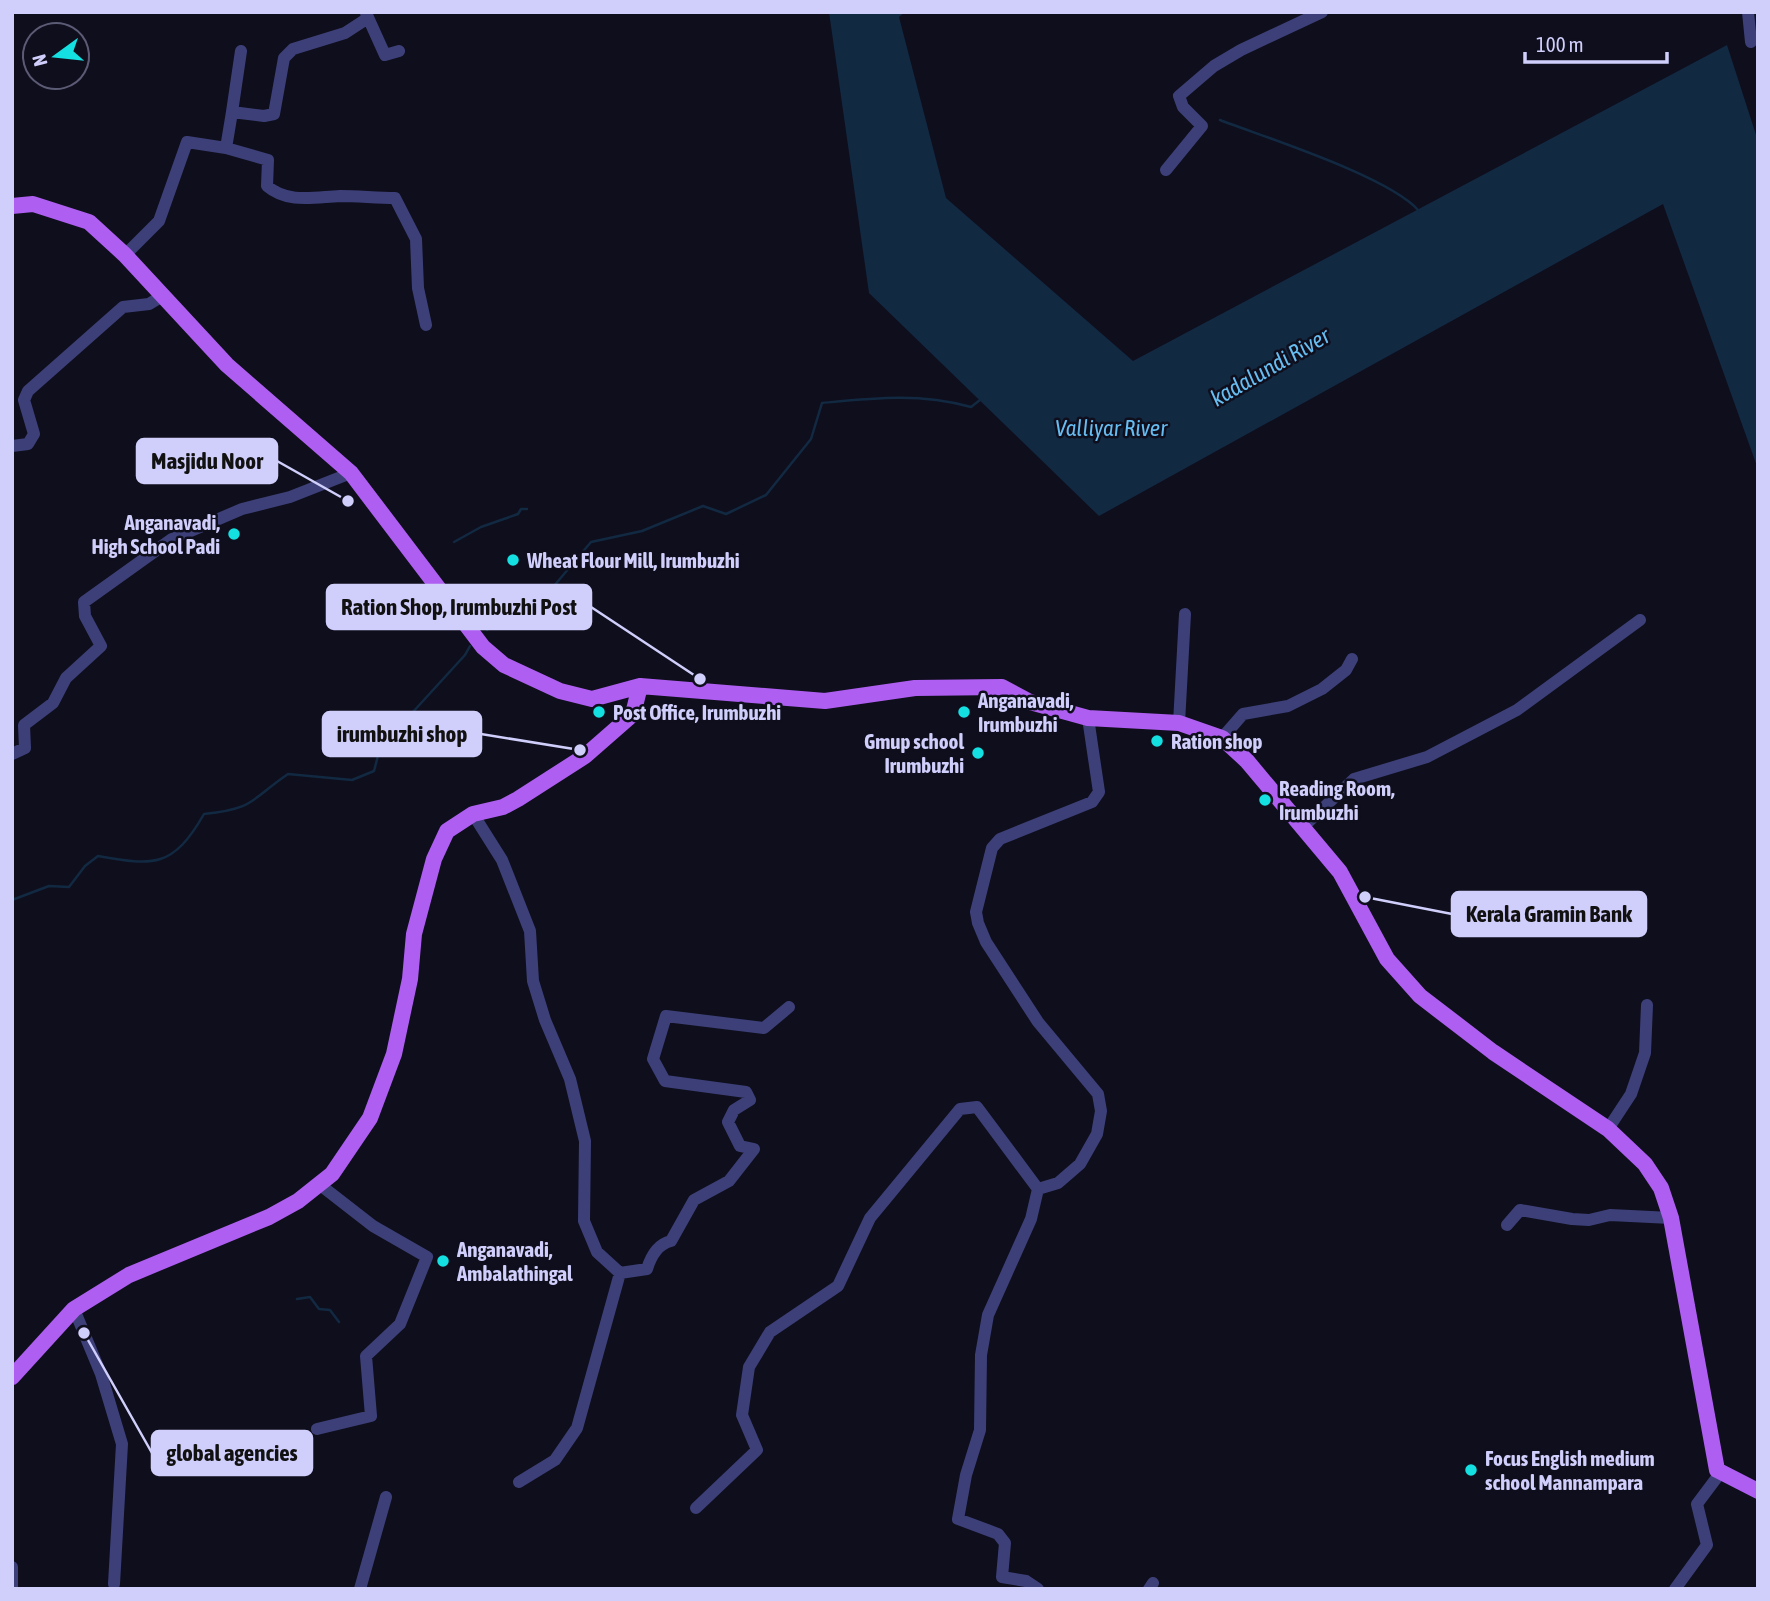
<svg xmlns="http://www.w3.org/2000/svg" width="1770" height="1601" font-family="'Asap Condensed',sans-serif">
  <style>
    .water { fill: #122942 }
    .lines { fill: none; stroke-linecap: round; stroke-linejoin: round }
    .stream { stroke: #122942; stroke-width: 2.5 }
    .minor { stroke: #3d4078; stroke-width: 12 }
    .major { stroke: #ae5ff1; stroke-width: 16 }
    .poi-dot { fill: #14dfe1; stroke: #0f0e1d; stroke-width: 2.5 }
    .labels { text-anchor: middle; dominant-baseline: central; stroke-width: 5; stroke-linejoin: round; paint-order: stroke }
    .poi-label { font-size: 21px; font-weight: bold; fill: #d0cefb; stroke: #0f0e1d; text-anchor: start }
    .water-label { font-size: 23px; font-style: italic; fill: #66bdf2; stroke: #0f0e1d }
    .leader { fill: none; stroke: #d0cefb; stroke-width: 2.5 }
    .callout-dot { fill: #d0cefb; stroke: #0f0e1d; stroke-width: 2.5 }
    .callout { fill: #d0cefb; stroke: #d0cefb; stroke-width: 2.5 }
    .callout-label { font-size: 23px; text-anchor: middle; font-weight: bold; fill: #111 }
  </style>
  <rect width="100%" height="100%" fill="#0f0e1d"/>
  <path class="water" d="M829,12H905L899,17L946,198L1133,361L1727,45L1758,141V469L1663,204L1099,516L869,293Z"/>
  <g class="lines">
    <path class="stream" d="M1220,120C1267,138 1390,177 1419,211
      M454,542L481,527L518,514L521,509H527
      M487,630L510,613L532,612L591,542L642,531L703,506L726,514L766,495L811,439L822,403C875,398 919,393 971,407L980,400
      M12,900L49,886L69,887L85,866L98,856C154,866 173,868 204,814C255,809 250,800 288,774L352,780L374,771L380,748L465,655L470,646
      M297,1299L310,1297L319,1309L330,1310L339,1322"/>
    <path class="minor" d="M1748,12L1751,42
      M366,13L385,55L399,51
      M232,112L241,51
      M226,148L232,112L264,116L274,114L284,58L293,49L345,33L368,18
      M1166,170L1202,126L1183,107L1179,96L1214,66L1241,50L1322,12
      M125,255L159,221L187,142L226,148L268,160L267,186C288,204 315,197 340,196C358,196 377,198 395,198L416,239L418,288L426,325
      M12,446L28,444L34,434L24,400L28,391L123,307L149,304L164,295
      M1179,723L1185,614
      M1222,738L1243,714L1288,706L1322,689L1346,670L1352,659
      M12,754L25,748L24,725L53,703L66,678L101,646L85,616L84,602L172,539L242,509L290,497L351,473
      M473,814L502,860L530,931L533,981L545,1020L570,1079L585,1141L584,1221L597,1252L620,1273L647,1269C651,1256 658,1244 671,1241L694,1200L729,1181L754,1149L740,1146L728,1122L734,1110L750,1100L746,1092L665,1081L653,1059L666,1016L764,1028L789,1007
      M1302,828L1354,779L1427,757L1517,710L1640,620
      M1608,1129L1631,1094L1645,1053L1647,1005
      M1038,1189L1031,1219L988,1315L981,1355L980,1430L966,1475L958,1519L998,1534L1005,1543L1002,1577L1026,1581L1038,1589
      M1507,1225L1520,1210L1572,1219L1589,1220L1610,1215L1671,1218
      M74,1309L101,1374L122,1444L114,1584
      M317,1429L371,1416L366,1356L400,1324L427,1257L373,1226L319,1184
      M519,1482L555,1460L577,1428L620,1273
      M696,1508L757,1450L742,1415L749,1367L770,1332L838,1286L870,1218L960,1109L977,1107L1038,1189L1058,1183L1080,1164L1097,1134L1101,1111L1098,1094L1038,1022L986,942L978,923L976,912L992,848L1000,839L1092,802L1099,792L1088,718
      M12,1567V1587
      M360,1589L386,1497
      M1149,1589L1153,1583
      M1675,1589L1707,1545L1697,1504L1721,1472"/>
    <path class="major" d="M12,206L33,204L89,222L125,255L227,365L351,473L483,647L504,665L560,691L592,699L640,686L825,701L915,688L1002,687L1030,702L1088,718L1179,723L1222,738L1247,761L1340,872L1387,959L1420,996L1493,1052L1608,1129L1645,1164L1661,1188L1671,1218L1717,1470L1758,1491
      M12,1377L74,1309L129,1275L269,1217L298,1201L332,1174L370,1118L394,1054L410,979L414,934L434,859L447,831L473,814L503,807L518,799L585,756L633,714L640,686"/>
  </g>
  <g class="poi-dot">
    <circle cx="234" cy="534" r="7"/>
    <circle cx="513" cy="560" r="7"/>
    <circle cx="599" cy="712" r="7"/>
    <circle cx="964" cy="712" r="7"/>
    <circle cx="1157" cy="741" r="7"/>
    <circle cx="978" cy="753" r="7"/>
    <circle cx="1265" cy="800" r="7"/>
    <circle cx="443" cy="1261" r="7"/>
    <circle cx="1471" cy="1470" r="7"/>
  </g>
  <g class="labels">
    <g class="poi-label">
      <text x="220" y="522" text-anchor="end">Anganavadi,<tspan x="220" dy="24">High School Padi</tspan></text>
      <text x="527" y="560">Wheat Flour Mill, Irumbuzhi</text>
      <text x="978" y="700">Anganavadi,<tspan x="978" dy="24">Irumbuzhi</tspan></text>
      <text x="613" y="712">Post Office, Irumbuzhi</text>
      <text x="964" y="741" text-anchor="end">Gmup school<tspan x="964" dy="24">Irumbuzhi</tspan></text>
      <text x="1171" y="741">Ration shop</text>
      <text x="1279" y="788">Reading Room,<tspan x="1279" dy="24">Irumbuzhi</tspan></text>
      <text x="457" y="1249">Anganavadi,<tspan x="457" dy="24">Ambalathingal</tspan></text>
      <text x="1485" y="1458">Focus English medium<tspan x="1485" dy="24">school Mannampara</tspan></text>
    </g>
    <g class="water-label">
      <text transform="translate(1270 367) rotate(-30)">kadalundi River</text>
      <text x="1111" y="428">Valliyar River</text>
    </g>
  </g>
  <path class="leader" d="M348 501L277 461M700 679L591 607M580 750L481 734M1365 897L1452 914M84 1333L152 1453"/>
  <g class="callout-dot">
    <circle cx="348" cy="501" r="7"/>
    <circle cx="700" cy="679" r="7"/>
    <circle cx="580" cy="750" r="7"/>
    <circle cx="1365" cy="897" r="7"/>
    <circle cx="84" cy="1333" r="7"/>
  </g>
  <g class="callout">
    <rect x="137" y="439" width="140" height="44" rx="7"/>
    <rect x="327" y="585" width="264" height="44" rx="7"/>
    <rect x="323" y="712" width="158" height="44" rx="7"/>
    <rect x="1452" y="892" width="194" height="44" rx="7"/>
    <rect x="152" y="1431" width="160" height="44" rx="7"/>
  </g>
  <g class="callout-label">
    <text x="207" y="469">Masjidu Noor</text>
    <text x="459" y="615">Ration Shop, Irumbuzhi Post</text>
    <text x="402" y="742">irumbuzhi shop</text>
    <text x="1549" y="922">Kerala Gramin Bank</text>
    <text x="232" y="1461">global agencies</text>
  </g>
  <rect width="1770" height="1601" fill="none" stroke="#d0cefb" stroke-width="28"/>
  <g transform="translate(56 56) rotate(255)"><circle r="33" fill="#0f0e1d" stroke="#5c5b76" stroke-width="2"/>
  <path d="M0-5L12 26L0 18L-12 26Z" fill="#14dfe1"/>
  <text y="-10" font-size="19" font-weight="bold" text-anchor="middle" fill="#d0cefb">N</text>
  </g>
  <path d="M1525 52v10h142v-10" fill="none" stroke="#d0cefb" stroke-width="3.5"/>
  <text x="1536" y="52" font-size="21" fill="#d0cefb" stroke="#0f0e1d" stroke-width="5" paint-order="stroke">100 m</text>
</svg>
